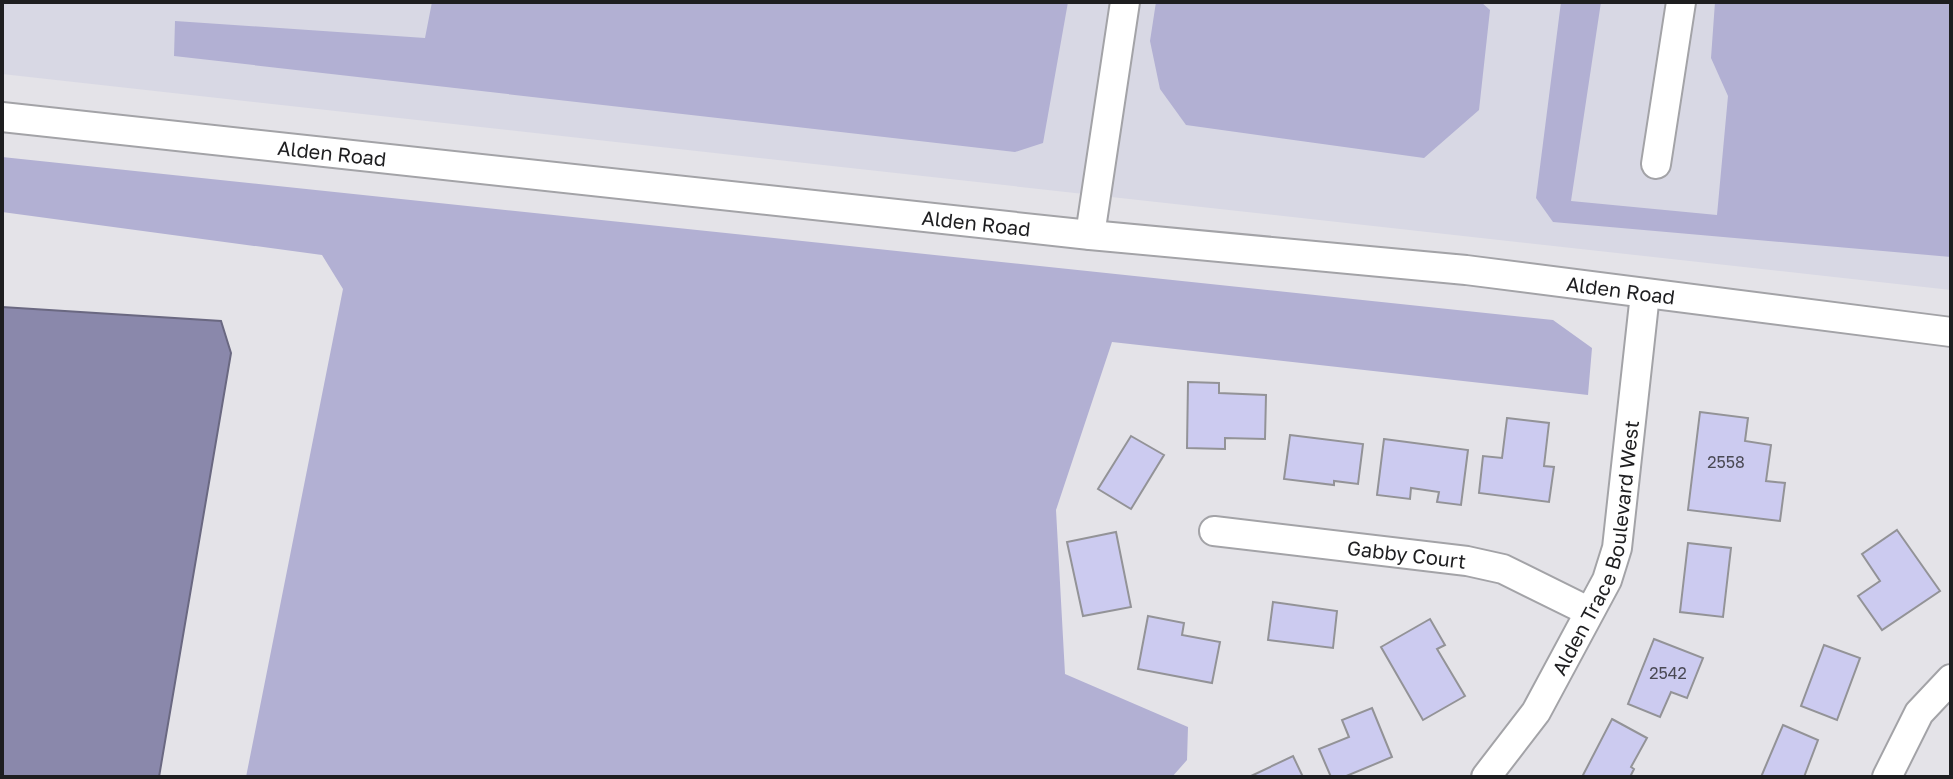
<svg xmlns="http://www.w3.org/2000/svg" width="1953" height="779" font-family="'Golos Text',sans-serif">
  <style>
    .built { fill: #d8d8e4 }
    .green { fill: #b2b0d3 }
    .water { fill: #8a88ab; stroke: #6a6881; stroke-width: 2 }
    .building { fill: #cccbf0; stroke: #939397; stroke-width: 2 }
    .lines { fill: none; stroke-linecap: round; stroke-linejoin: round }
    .minor-casing { stroke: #a3a3a7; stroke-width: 32 }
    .minor { stroke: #fff; stroke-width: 28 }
    .labels { text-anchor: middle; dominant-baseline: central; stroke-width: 8; stroke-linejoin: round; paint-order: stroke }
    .number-label { font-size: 16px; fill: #4a4954 }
    .street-label { font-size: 20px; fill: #1e1e20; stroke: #e4e3e8 }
  </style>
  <rect width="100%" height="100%" fill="#e4e3e8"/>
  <path class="built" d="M2,2H1951V290L2,74Z"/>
  <path class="green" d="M432,2H1068L1043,143L1015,152L174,56L175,21L425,38Z
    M1156,2H1481L1490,10L1479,110L1424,158L1186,125L1160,89L1150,41Z
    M1561,2H1601L1571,201L1717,215L1728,96L1711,58L1715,2H1951V257L1553,222L1536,198Z
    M2,157L1553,320L1592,348L1588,395L1112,342L1056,510L1065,674L1188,727L1187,760L1172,777H246L343,289L322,255L2,212Z"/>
  <path class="water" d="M2,307L221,321L231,353L159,777H2Z"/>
  <path class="building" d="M1188,382L1219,383V393L1266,395L1265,439L1225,438V449L1187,448Z
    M1700,412L1748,418L1745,441L1771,445L1766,481L1785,483L1780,521L1688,510Z
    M1507,418L1549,423L1544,466L1554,467L1549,502L1479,493L1483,456L1502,458Z
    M1290,435L1363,444L1358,484L1334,481V485L1284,479Z
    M1131,436L1164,455L1131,509L1098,489Z
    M1384,439L1468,450L1461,505L1437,502L1439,492L1411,488L1410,499L1377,495Z
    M1897,530L1940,591L1882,630L1858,596L1880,581L1862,554Z
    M1116,532L1131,607L1083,616L1067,542Z
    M1688,543L1731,548L1723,617L1680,612Z
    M1273,602L1337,611L1333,648L1268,640Z
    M1148,616L1184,623L1182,635L1220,642L1212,683L1138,669Z
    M1430,619L1445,645L1437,649L1465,696L1423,720L1381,647Z
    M1654,639L1703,658L1687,698L1671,692L1660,717L1628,704Z
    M1824,645L1860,658L1837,720L1801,706Z
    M1372,708L1392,757L1344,777H1331L1319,749L1349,737L1342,720Z
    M1612,719L1647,738L1631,767L1634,769L1630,777H1582Z
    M1783,725L1818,740L1804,777H1761Z
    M1293,756L1303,777H1249Z"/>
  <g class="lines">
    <defs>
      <g id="minor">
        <path id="s1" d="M2,117L1090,235L1466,270L1951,332"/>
        <path d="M1656,164L1681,2"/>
        <path d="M1090,235L1125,2"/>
        <path id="s2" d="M1214,531L1467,561L1503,569L1588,611"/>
        <path id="s3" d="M1486,777L1536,712L1607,580L1617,548L1645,294"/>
        <path d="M1887,777L1919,713L1951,679"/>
      </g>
    </defs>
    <use href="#minor" class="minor-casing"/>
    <use href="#minor" class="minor"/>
  </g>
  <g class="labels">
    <g class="number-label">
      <text x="1726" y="462">2558</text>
      <text x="1668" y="673">2542</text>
    </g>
    <g class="street-label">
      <text stroke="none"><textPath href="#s1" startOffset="332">Alden Road</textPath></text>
      <text stroke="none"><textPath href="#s1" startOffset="980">Alden Road</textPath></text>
      <text stroke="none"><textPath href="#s1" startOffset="1628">Alden Road</textPath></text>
      <text stroke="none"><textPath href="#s3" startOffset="260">Alden Trace Boulevard West</textPath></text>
      <text stroke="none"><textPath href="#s2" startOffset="194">Gabby Court</textPath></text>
    </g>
  </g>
  <rect width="1953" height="779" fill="none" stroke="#1e1e20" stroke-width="8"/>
</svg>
